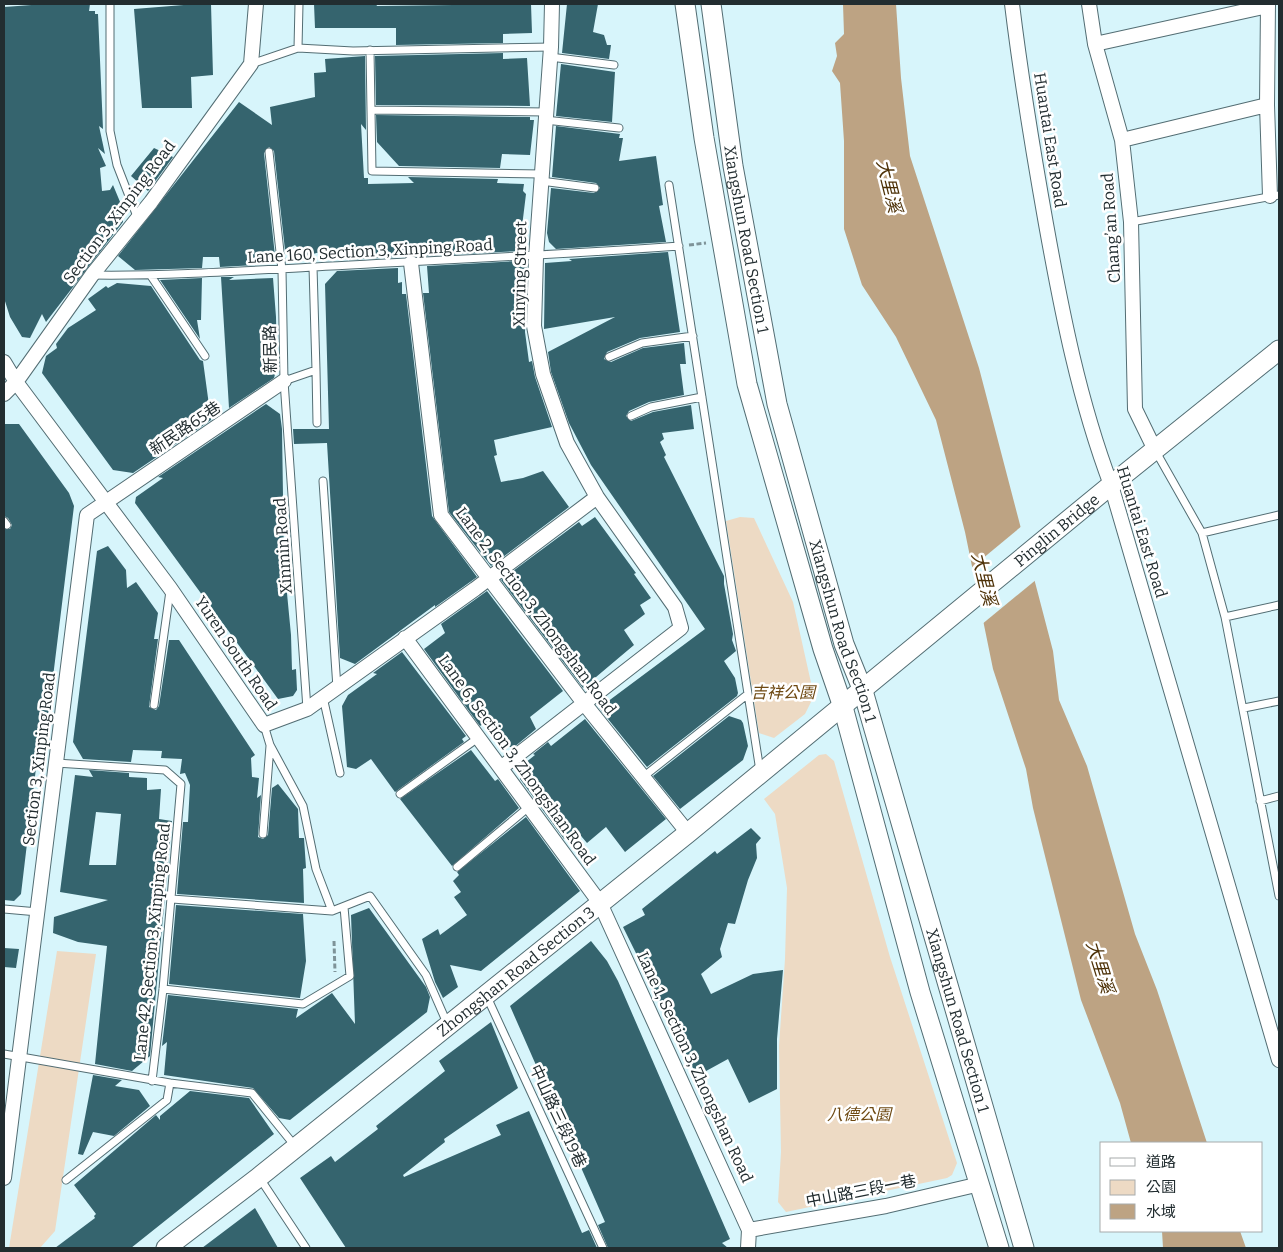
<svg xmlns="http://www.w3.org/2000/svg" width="1283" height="1252" font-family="Bitter,'Noto Sans TC',serif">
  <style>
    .green { fill: #eddac4 }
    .water { fill: #bda383 }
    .pier { fill: #d7f5fb }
    .building { fill: #35646e; fill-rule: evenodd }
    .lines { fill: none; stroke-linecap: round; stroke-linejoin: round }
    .lane-casing { stroke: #536d73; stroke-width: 9 }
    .street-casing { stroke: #536d73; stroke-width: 16 }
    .secondary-casing { stroke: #536d73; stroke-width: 21 }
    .path { stroke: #7e9398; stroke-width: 3; stroke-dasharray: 5 2.5; stroke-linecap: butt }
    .lane { stroke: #fff; stroke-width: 7 }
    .street { stroke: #fff; stroke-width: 14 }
    .secondary { stroke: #fff; stroke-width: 19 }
    .labels { text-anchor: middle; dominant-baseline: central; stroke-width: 5; stroke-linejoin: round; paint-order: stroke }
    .street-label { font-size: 16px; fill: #222d30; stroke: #fff }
    .park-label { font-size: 16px; font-style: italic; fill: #6e4912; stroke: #fff }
    .water-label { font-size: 18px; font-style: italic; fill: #4e3208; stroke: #fff }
  </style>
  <rect width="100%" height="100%" fill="#d7f5fb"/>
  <path class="green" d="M740,517L754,518L793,602L814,696L805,714L774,738L759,733L726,521Z
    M826,754L834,761L890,957L957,1163L952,1175L947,1178L786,1212L778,1202L781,1152L779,1046L785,959L787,888L775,814L764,799L819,755Z
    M57,951L96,954L55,1231L40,1248H9Z"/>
  <path class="water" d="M843,4H896L901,78L910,156L979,368L1053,651L1059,700L1087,766L1135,934L1157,990L1207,1143H1131L1120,1103L1081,1000L1033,808L1026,769L993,669L965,532L936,420L896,337L862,285L844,229V141L840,83L832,71L837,56L835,43L844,34Z
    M1162,1231H1240L1246,1248H1163Z"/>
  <path class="pier" d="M1023,525L1037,579L981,625L970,569Z"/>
  <path class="building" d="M45,4H90L89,11H95V14H98L103,129L99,126L105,154L98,148L106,166L100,168L102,191L110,190L113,185L123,209V222L46,322L42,314L30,338L22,337L10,317L4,298V7Z
    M196,4H211L213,75L191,77L192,108H142L134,9Z
    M314,4H376L377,6L531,4L532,33L503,34V43L396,45V28H315Z
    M567,4H598L593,32L604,35L607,45H611L609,59L562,53Z
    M503,53V59L527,58L530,106L376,105L375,56Z
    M365,56L366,130L361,124L364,178H368V184L414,183L408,177L498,179L497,183L524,184L523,191L526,194L519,251L426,256V251L397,253V257L348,260L356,252H335L334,248L306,256L295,245L285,250L274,151L269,147L264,153L275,256L257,265L220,267L219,257H203L202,268L135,270L118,256L239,102L272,125L270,107L315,97L314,73L326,72L325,59Z
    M561,64L615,72L612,122L556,116Z
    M376,115L530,117V120H534L530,155L502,154L500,168L399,166L377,142Z
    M556,126L620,134L619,138H623L619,161L656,156L663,205L659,206L666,242L556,249L549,242L547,233L551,188L594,193L600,188L596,183L552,177Z
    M154,148L173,157L148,191L131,176Z
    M668,252L680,332L640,338L607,352L604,359L611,362L643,348L684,343L686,364H680L684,395L649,402L629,411L626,416L631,421L653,412L691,405L694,429L662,433L664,439L660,442L666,455L664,457L724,576V584L733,634L732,640L736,651L724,661L735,678L738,693L737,696L647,767L599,708L705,629L591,465L569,423L551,372L548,352L615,317L544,329L545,263L572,261L569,259Z
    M518,261L520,265L527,264L525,332L529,362L532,361L535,377L552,427L494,440L497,455L494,456L501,482L523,478L543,471L569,507L491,566L449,512L423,293H429L427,266Z
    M398,268V283L402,282V294H406L432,516L477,577L435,607V605L355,664L340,658L327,443L294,444L293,429H329L325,284L337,271Z
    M221,277H234L229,280L273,278L276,317L277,367L274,378L229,408Z
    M202,278L201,320H197L200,339L160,280Z
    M117,283L151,286L200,360L203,361L211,420L133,473L113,470L42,373L46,356L57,348L56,344L68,328L96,310L88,299L106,286L108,288Z
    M266,404L280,414L282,429L284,562L291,635L292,670L296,669L297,690L293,696L278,699L135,503L136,497L163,478L158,477Z
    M4,424H19L69,493L74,506L47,726H41L21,894L14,901L4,900V529H10L12,525L8,518L4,516Z
    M595,517L636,573L634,574L651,598L640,605L645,614L624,630L634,645L583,688L501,580L579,522L582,526Z
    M108,546L126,570L127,588L136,582L158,613L154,639H158L149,707L156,710L159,706L169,640H179L255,755L251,758L252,777L259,778L257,798L261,795L258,837L263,839L268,835L272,788L278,784L298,809L299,838H304L306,868L303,869L304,903L177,894L183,822H188L190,785L185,773L180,774L182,759L161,758L162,751L133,750L131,762L83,759L73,742L97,551Z
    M487,591L563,691L530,717L536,729L513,748L497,742L483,724L480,726L424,649L445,633L441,624Z
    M402,652L466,736L462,739L464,742L395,792L371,759L356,769L347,767L342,706L348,695L377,674L373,673Z
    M729,716L741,720L743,723L748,746L743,760L680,809L653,776Z
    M585,719L666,819L625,852L606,827L587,843L576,830L564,839L520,779V767L535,755L533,754L548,742L551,746Z
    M471,750L495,781L498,779L519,808L452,866L400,799Z
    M89,770L129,773V777L147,778V790L161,789L159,819L172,821L150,1056L132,1071L95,1064L107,946L78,942L53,933L54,917L108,900L60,892L75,775L93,777ZM96,812L121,814L116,865H89Z
    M526,817L580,891L481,971L450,965L458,987L443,998L435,982L422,939L438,929L440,935L467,915L454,897L461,892L453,881L459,875L457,872Z
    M751,828L761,838L756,844L757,858L748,880L735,924L728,923L720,949L722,957L701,974L711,994L753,974L783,970L777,1039V1089L749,1103L728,1059L697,1076L623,927L645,915L642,909L715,851L717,854Z
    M176,905L303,914L306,961L300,998L169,984Z
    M369,908L426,987L430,997L427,1012L290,1120L279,1118L253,1088L164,1075L167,1042L162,1046L168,995L298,1009L296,1018L332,993L355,1024L351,915Z
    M591,941L607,961L618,981L730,1239L722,1243L728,1248H608L598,1225L605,1222L510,1006Z
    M4,948L19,949L16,968L4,967Z
    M491,1022L518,1088L444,1139L445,1142L403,1175L404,1177L501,1135L496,1125L529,1111L582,1233L589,1230L597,1248H346L300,1178L331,1156L335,1162L378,1129L376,1126L445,1071L439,1061Z
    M93,1075L122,1080L115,1086L139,1090L150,1106L114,1136L93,1132L83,1155L78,1154Z
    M190,1091L249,1098L274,1134L131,1248H55L95,1218L94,1216L96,1214L74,1185L156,1115L160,1120V1116Z
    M255,1208L278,1248H202Z"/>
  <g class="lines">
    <defs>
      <path id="lane" d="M110,4V131L117,165L138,219
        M298,48L353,51L551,47
        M370,50L372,171L542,174
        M550,57L614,65
        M251,64L298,48L299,4
        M371,110L546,112
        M545,120L619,128
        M269,152L282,270L284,381L307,709
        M541,181L595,188
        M669,185L760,771
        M1131,222L1279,195
        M92,275C167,276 241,271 315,267C437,260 558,255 679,246
        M151,276L205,356
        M609,357L642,343L693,336
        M316,370L317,423
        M284,381L316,370L313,267
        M631,416L651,407L702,397
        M1155,450L1202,533L1225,617L1279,896
        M323,481L337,688
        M4,521L7,525
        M1202,533L1279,515
        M1225,617L1279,605
        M323,697L340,773
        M154,705L170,591
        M1244,708L1279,701
        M264,725L270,745L303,806L316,869L332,911L370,896L426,975L447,1023
        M56,763L165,770L181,784L163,989L152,1081
        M643,777L748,694
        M400,794L478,738
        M1260,801L1279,796
        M263,834L270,746
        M457,867L530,806
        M172,899L332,911
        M4,909L38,912
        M163,989L303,1004L350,976L344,907
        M487,997L603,1248
        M4,1054L170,1083L252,1093L295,1146
        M259,1177L306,1248
        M66,1180L167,1100L170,1083"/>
      <path id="street" d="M1012,4C1021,78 1033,151 1046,224C1062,313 1079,400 1111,485L1279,1060
        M1089,4L1095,44L1122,140L1131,222L1135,409L1155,450
        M1268,4L1267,105L1270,196
        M1095,44L1268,6
        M1122,140L1267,105
        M411,263L441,515L583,702L688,833
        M4,362L16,382L170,588L264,725L307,709L475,589L597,497
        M4,394L16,382L92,275L151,202L251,64L256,4
        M405,638L600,903L749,1230L748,1248
        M502,767L681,628L675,607L597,497L567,443L543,374L534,326L536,257L551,47L552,4
        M4,1178L87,515L284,381
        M749,1230L886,1206L980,1184"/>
      <g id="secondary">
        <path d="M685,4L704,138L747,384L823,649L843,707L920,992L999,1248"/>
        <path id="s1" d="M711,4L733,166L777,404L844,644L863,691L1024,1248"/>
        <path id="s2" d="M166,1248L259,1177L688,833L1111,485L1279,350"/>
      </g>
    </defs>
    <use href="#lane" class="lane-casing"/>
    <use href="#street" class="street-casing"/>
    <use href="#secondary" class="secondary-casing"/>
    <path class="path" d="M689,245L706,243
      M334,941L335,972"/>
    <use href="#lane" class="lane"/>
    <use href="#street" class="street"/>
    <use href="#secondary" class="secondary"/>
  </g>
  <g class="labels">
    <g class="street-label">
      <text transform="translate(1050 140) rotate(81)">Huantai East Road</text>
      <text transform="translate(119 212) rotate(-53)">Section 3, Xinping Road</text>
      <text transform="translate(1111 228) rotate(-94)">Chang’an Road</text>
      <text stroke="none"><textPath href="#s1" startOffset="238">Xiangshun Road Section 1</textPath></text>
      <text transform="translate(370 251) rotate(-3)">Lane 160, Section 3, Xinping Road</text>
      <text transform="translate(520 274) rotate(-89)">Xinying Street</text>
      <text transform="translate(270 349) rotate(-91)">新民路</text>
      <text transform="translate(185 428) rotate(-34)">新民路65巷</text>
      <text stroke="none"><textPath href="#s2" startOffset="1144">Pinglin Bridge</textPath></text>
      <text transform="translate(1142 532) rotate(73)">Huantai East Road</text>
      <text transform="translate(283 546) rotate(-94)">Xinmin Road</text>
      <text transform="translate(536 611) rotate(53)">Lane 2, Section 3, Zhongshan Road</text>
      <text stroke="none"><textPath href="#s1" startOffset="642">Xiangshun Road Section 1</textPath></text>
      <text transform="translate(236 653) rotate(56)">Yuren South Road</text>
      <text transform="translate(39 759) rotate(-83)">Section 3, Xinping Road</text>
      <text transform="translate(517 760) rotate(54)">Lane 6, Section 3, Zhongshan Road</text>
      <text transform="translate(152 942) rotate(-84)">Lane 42, Section 3, Xinping Road</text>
      <text stroke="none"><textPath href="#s2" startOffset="446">Zhongshan Road Section 3</textPath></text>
      <text stroke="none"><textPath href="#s1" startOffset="1048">Xiangshun Road Section 1</textPath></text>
      <text transform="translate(695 1067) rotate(65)">Lane 1, Section 3, Zhongshan Road</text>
      <text transform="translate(558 1116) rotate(65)">中山路三段19巷</text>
      <text transform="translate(861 1191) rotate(-11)">中山路三段一巷</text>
    </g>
    <g class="park-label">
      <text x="783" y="692">吉祥公園</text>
      <text x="859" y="1114">八德公園</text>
    </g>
    <g class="water-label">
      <text transform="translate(889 186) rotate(76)">大里溪</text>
      <text transform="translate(984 579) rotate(76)">大里溪</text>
      <text transform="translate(1100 967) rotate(73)">大里溪</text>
    </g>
  </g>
  <rect width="1283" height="1252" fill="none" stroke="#222d30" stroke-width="10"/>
  <rect x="1100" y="1142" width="162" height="90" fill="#ffffff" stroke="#a7abac"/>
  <rect x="1110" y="1158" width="25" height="8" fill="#ffffff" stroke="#a7abac"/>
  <text x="1146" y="1167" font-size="15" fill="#222d30">道路</text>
  <rect x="1110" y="1180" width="25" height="15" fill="#eddac4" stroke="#a7abac"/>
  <text x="1146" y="1192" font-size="15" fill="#222d30">公園</text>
  <rect x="1110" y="1204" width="25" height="15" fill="#bda383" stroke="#a7abac"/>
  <text x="1146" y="1217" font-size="15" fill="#222d30">水域</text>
</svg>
